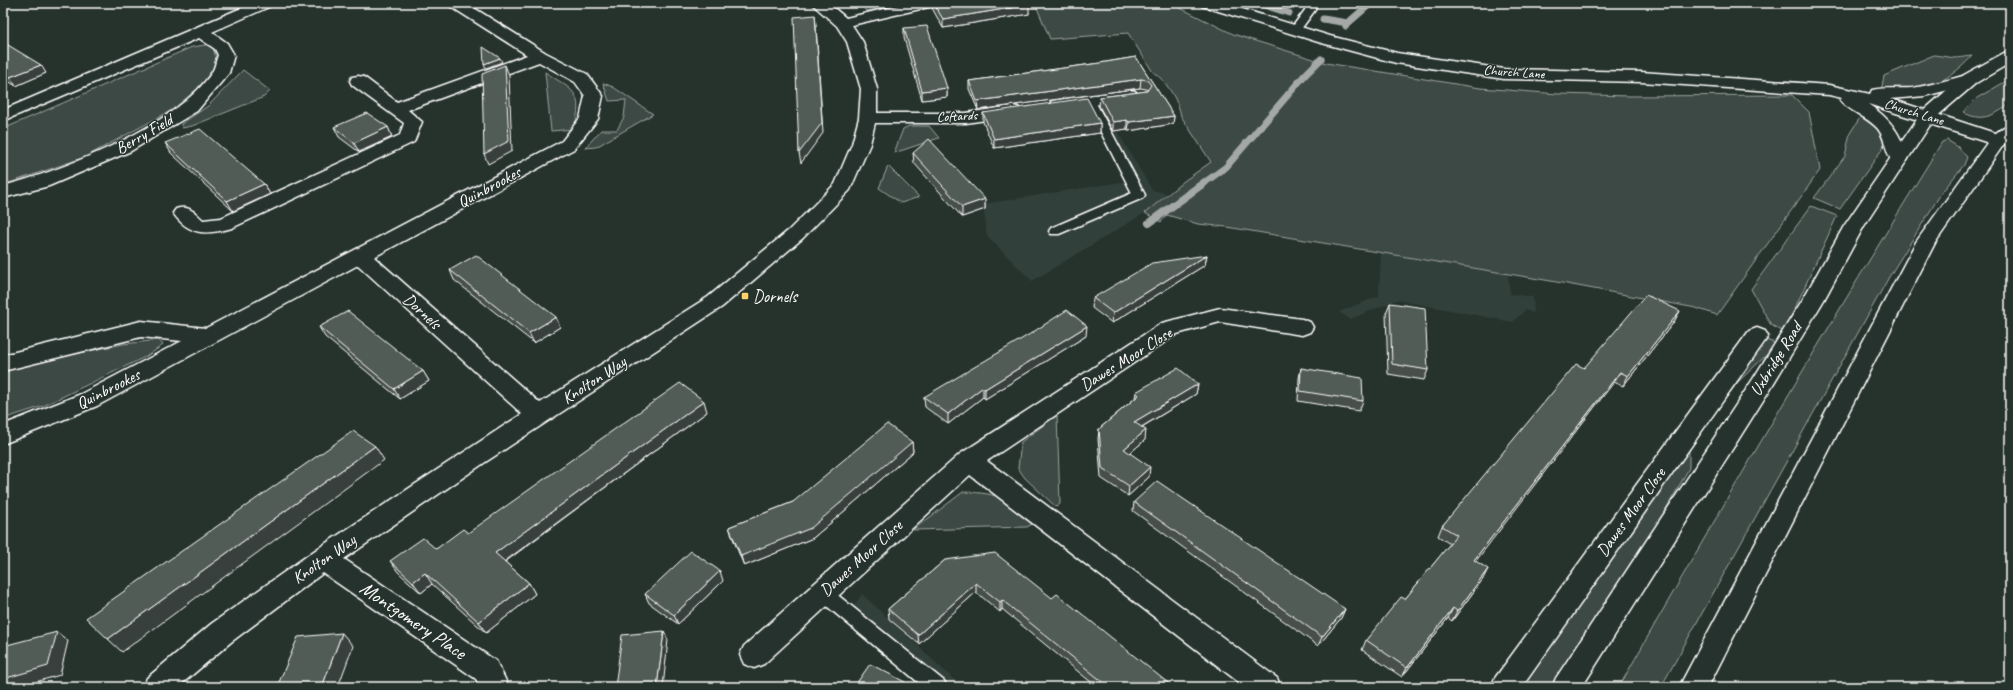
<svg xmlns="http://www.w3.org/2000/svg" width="2013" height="690" font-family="Caveat,sans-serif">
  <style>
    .built { fill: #333f3a }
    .green { fill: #3e4944; stroke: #9ea4a2 }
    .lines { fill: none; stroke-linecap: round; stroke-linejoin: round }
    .stream-far1 { stroke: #a4a9a7; stroke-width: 7 }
    .stream { stroke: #a4a9a7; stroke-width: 8 }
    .lane-casing { stroke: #fff; stroke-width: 3 }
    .street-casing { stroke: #fff; stroke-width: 3 }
    .primary-casing { stroke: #fff; stroke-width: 3 }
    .lane { fill: #26332d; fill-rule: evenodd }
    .street { fill: #26332d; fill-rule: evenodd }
    .primary { fill: #26332d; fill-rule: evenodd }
    .wall { fill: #464f4b; stroke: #fff }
    .shaded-wall { fill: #39403d; stroke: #fff }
    .building { fill: #515c57; stroke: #fff }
    .poi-dot { fill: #ffd166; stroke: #26332d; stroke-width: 1.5 }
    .labels { text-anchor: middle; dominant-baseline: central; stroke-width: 3; stroke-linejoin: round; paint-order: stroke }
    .far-street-label { font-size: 14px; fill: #fff; stroke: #26332d }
    .street-label { font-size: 17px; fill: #fff; stroke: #26332d }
    .poi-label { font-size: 17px; fill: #fff; stroke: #26332d; text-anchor: start }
    .near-street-label { font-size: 20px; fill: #fff; stroke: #26332d }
  </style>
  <rect width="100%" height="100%" fill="#26332d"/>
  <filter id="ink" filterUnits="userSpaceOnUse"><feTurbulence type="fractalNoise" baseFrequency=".025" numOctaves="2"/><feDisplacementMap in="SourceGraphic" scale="8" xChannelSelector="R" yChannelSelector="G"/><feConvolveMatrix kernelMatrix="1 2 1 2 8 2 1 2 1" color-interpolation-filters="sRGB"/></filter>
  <g filter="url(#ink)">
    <path class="built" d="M1104,109L1152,190L1169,194L1145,213L1032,281L987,236L983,204L1134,180L1094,111Z
      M1381,253L1508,274L1510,294L1533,297L1534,313L1525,310L1513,322L1397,300L1350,319L1339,312L1379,296Z
      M862,594L962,687H926L911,675L898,667L843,621Z"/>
    <path class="green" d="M859,3L898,4V6L866,11Z
      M1035,3H1170L1233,34L1326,63L1480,88L1559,94L1630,96L1792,95L1809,112L1820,170L1717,315L1696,308L1551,281L1227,227L1198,224L1167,215L1161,222L1145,213L1184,181L1211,162L1181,116C1179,102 1166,80 1153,72L1128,33L1050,39Z
      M212,44L218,65L197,89L172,110L85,157L3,185V129L192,47Z
      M1934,55L1956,58L1972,56C1959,71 1937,87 1916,89C1905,91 1893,90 1881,91L1884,76Z
      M243,70L270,91L264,97L192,126L182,128L181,124L208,106Z
      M545,72C574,91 584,92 574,129L551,131Z
      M2010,79V104C1995,115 1981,123 1963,112L1977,98Z
      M603,83L613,87L653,114L596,147L585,148L601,130H617L624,117L626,100L609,101Z
      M1863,113L1885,137L1883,148L1840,209L1814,198L1845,156L1850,133Z
      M909,126H929L939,138L894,153L903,129Z
      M1947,140L1958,147L1967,157L1964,165L1942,192L1889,277L1661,687H1619C1723,504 1830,322 1942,142Z
      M888,166L919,197L901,203L879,188Z
      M1811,206L1837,216L1784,332L1771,325L1751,289Z
      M1757,337L1778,344L1738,382L1689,446V468L1634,567L1555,687H1510Z
      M159,340L163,345L147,356L43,406L3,419V369L123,344Z
      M1057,415L1060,504L1056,507L1025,478L1018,468L1021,442Z
      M963,492C1003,493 1005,499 1034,523L1027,527L913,530Z"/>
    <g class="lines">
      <path class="stream-far1" d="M1258,3L1289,13
        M1323,19L1348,23L1346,26
        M1348,23L1371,3
        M1204,183L1226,167L1304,76L1321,59"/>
      <path class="stream" d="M1149,223L1205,182"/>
      <defs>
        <path id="lane" d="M1306,3H1316L1315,10L1299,32H1291L1290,30L1305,10Z
          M1090,98L1095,101L1145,195L1143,198L1059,234H1051L1049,231L1051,228L1132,193L1085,101Z
          M823,586L829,588L944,681L947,687H924L817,598L814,593L817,588Z"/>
        <path id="street" d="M253,3H274L271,6L212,32L227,43L234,55L229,73L197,111L131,151L49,186L3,198V186C62,171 179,125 212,72C215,68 216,60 218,55L215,49L199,38L3,121V110Z
          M447,3H466L546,53L587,74L603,96L598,119L574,149L374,257L540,403L708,297L789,230L835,184L852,144L859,118L861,89L847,42L837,26L811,3H828L846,18L909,3H936L933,6L852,25L863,42L877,89V113H966L1012,106L1018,107L1021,111L1018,115L1012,116L966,123H875L870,144L850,190L803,238L722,307L484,463L344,559L496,661L509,687H480L476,679L323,573L231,642L178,687H143L147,678L211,624L314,551L522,414L358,265L97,406L3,444V425L81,394L182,341L141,337L3,371V355L141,321L206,328L562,141L580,118L585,96L575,82L539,62L408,110L422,122L414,142L232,228C207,235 189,236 173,213L176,209C189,205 194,212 203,220L221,218L400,135L404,123L352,85L350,81L352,77L358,76L364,77L397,102L527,55L450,6Z
          M1199,3H1223L1330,36L1397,53L1504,69L1641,72L1829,85L1870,94L1872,90C1885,87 1899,89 1912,88C1932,85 1951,79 1970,74L1976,75L1978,79L1976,83L1925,96L1891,99L2004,136L2007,140L2004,144L1998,145L1992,144L1868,104C1890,118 1901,134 1908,159L1905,163L1899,164L1893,163C1885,152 1886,139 1878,129C1868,117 1847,110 1840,100L1842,98L1829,95L1641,82L1504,79L1396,63L1318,42L1202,6Z
          M1129,90L1135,91L1138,95L1135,99L1058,110L1052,109L1049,105L1052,101L1058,100Z
          M1220,308L1302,319L1310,322L1313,327L1310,332L1302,335L1220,322L1177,334L987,461L1277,678L1281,687H1245L970,475L764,664L754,668L744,664L740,655L744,646L960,454L1162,323Z
          M1757,328L1765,331L1768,336L1765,341L1522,687H1491L1495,678L1749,331Z"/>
        <path id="primary" d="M2010,51V63L1976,83L1934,119L1864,226L1824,300L1769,391L1582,687H1552L1556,678L1753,379L1803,299L1844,226L1922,112L1964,75L2004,53Z
          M2010,126V140L2004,144L1935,243L1708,687H1679L1916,242L1992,136L2004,127Z"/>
      </defs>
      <use href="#lane" class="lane-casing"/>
      <use href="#street" class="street-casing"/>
      <use href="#primary" class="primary-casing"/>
      <use href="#lane" class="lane"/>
      <use href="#street" class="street"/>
      <use href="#primary" class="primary"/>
    </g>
    <path class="wall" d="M931,3H1028L1029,14L943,28L932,8Z
      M904,28L947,88V97L922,100L904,38Z
      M3,42L46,73L16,86L3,78Z
      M1136,57L1174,116L1173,124L1128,131L1127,129L1113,131L1099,106L1100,97L1147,91L1148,90L1146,89L1140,88L978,110L969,89V81L1100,63Z
      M983,113L1100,123V133L994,148L983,122Z
      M334,127H388L392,137L359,152L339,137Z
      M165,143L264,184L270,194L233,211L171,153Z
      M913,153L985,199V209L962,217L914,163Z
      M1207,255L1205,265L1112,323L1092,308L1093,298Z
      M450,270L560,327L534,343L454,280Z
      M1390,303L1428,370L1424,380L1388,374L1386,313Z
      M1674,322L1623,386L1614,382L1475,561L1483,579L1452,621L1448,618L1402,677L1362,650L1366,640L1405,599L1450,544L1438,536L1442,526L1584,368Z
      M319,327L423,371L429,381L400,399L325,337Z
      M1086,336L985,399L983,397L948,424L925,407L924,397Z
      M1301,368L1363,401L1359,411L1298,401L1299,378Z
      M1198,384L1196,394L1142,427L1145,440L1130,453L1149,477L1128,496L1101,478L1098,439L1099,429L1135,398L1136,392Z
      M707,412L505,562L529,583L535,594L486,633L432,584L421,593L398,572L390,561L436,549L468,533Z
      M912,442L913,452L813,538L744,566L732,536L729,527L793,502Z
      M1134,502L1345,609L1341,618L1318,646L1133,511Z
      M945,560L1052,598L1173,687H1097L1002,609L1000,612L976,592L919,644L889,619L888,609Z
      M723,581L678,624L649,603L645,594Z"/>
    <path class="shaded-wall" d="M1029,5V14L943,28V19Z
      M815,15L816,25L823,133L801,163L799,153Z
      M500,58L502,62L486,68L484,64Z
      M41,65L46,73L16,86L10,77Z
      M505,65L509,75L512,151L488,164L484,154Z
      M1141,79L1140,88L978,110L977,101Z
      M947,88V97L922,100V91Z
      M1174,116L1173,124L1128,131L1129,122Z
      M1127,120V129L1113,131V122Z
      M1100,123V133L994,148V139Z
      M388,127L392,137L359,152L354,143Z
      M264,184L270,194L233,211L227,201Z
      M985,199V209L962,217V207Z
      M1207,255L1205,265L1112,323L1113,313Z
      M1680,311L1674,322L1623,386L1628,376Z
      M556,317L560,327L534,343L529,333Z
      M1087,326L1086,336L985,399V389Z
      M423,371L429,381L400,399L394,389Z
      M1620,372L1614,382L1469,570L1474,560Z
      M1198,384L1196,394L1133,432L1134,422Z
      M983,387V397L948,424V414Z
      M704,401L707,412L501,564L495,553Z
      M1146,430L1145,440L1123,459L1124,449Z
      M912,442L913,452L813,538L744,566L741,556Z
      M375,446L384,460L122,652L108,639Z
      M1150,467L1149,477L1128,496L1129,486Z
      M1488,569L1483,579L1452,621L1457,611Z
      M720,571L723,581L678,624L674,615Z
      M425,573L432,584L421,593L413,582Z
      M529,583L535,594L486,633L479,622Z
      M976,583V592L919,644L918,635Z
      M1002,600V609L1000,612V602Z
      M1453,608L1448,618L1402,677L1407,668Z
      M1345,609L1341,618L1318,646L1322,637Z
      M664,631L668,640L663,687H657Z
      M57,632L68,641L60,675L18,687H3V679Z
      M342,633L353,646L338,687H322Z
      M905,682L906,687H902Z"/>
    <path class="building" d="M933,3H1028L1029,5L943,19Z
      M815,15L822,123L799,153L794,17Z
      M927,26L947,88L922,91L904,28Z
      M3,42L41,65L10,77L3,73Z
      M483,47L500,58L484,64Z
      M1136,57L1174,116L1129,122L1127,120L1113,122L1100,97L1147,91L1151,85L1147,80L1141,79L977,101L969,81L1100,63Z
      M505,65L509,141L484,154L482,74Z
      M1087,98L1100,123L994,139L983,113Z
      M367,113L388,127L354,143L334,127Z
      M200,129L264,184L227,201L165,143Z
      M929,139L985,199L962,207L913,153Z
      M476,255L556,317L529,333L450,270Z
      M1207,255L1113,313L1093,298L1152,263Z
      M1646,295L1680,311L1628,376L1620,372L1474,560L1488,569L1457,611L1453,608L1407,668L1366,640L1401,597L1405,599L1457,535L1442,526L1576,364L1584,368Z
      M1390,303L1425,308L1428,370L1392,364Z
      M1067,310L1087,326L985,389L983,387L948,414L924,397L1030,334Z
      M348,311L423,371L394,389L319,327Z
      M1178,368L1198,384L1134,422L1146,430L1124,449L1150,467L1129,486L1102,468L1099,429L1139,395L1136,392Z
      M1301,368L1362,378L1363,401L1300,391Z
      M680,383L704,401L495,553L529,583L479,622L425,573L413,582L390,561L423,538L436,549L463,529L468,533Z
      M887,424L912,442L811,528L741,556L729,527L793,502Z
      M353,431L375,446L108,639L86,618Z
      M1157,481L1345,609L1322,637L1134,502Z
      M691,551L720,571L674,615L645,594Z
      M995,553L1052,598L1057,594L1173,687H1109L1002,600L1000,602L976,583L918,635L888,609L945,560Z
      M664,631L657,687H615L622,635Z
      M57,632L48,666L3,679V646Z
      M342,633L322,687H277L298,637Z
      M870,664L905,682L902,687H854Z"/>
  </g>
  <rect class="poi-dot" x="741" y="292" width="8" height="8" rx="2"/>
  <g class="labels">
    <g class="far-street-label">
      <text transform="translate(1514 72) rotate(4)">Church Lane</text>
      <text transform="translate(1914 112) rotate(17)">Church Lane</text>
      <text transform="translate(957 116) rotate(-3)">Coftards</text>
    </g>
    <g class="street-label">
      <text transform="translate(144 134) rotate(-30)">Berry Field</text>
      <text transform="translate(489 187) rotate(-28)">Quinbrookes</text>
      <text transform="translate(422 311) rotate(42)">Dornels</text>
      <text transform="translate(1126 359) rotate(-32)">Dawes Moor Close</text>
      <text transform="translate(1776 359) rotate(-58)">Uxbridge Road</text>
      <text transform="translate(594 380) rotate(-33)">Knolton Way</text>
      <text transform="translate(108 389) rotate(-27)">Quinbrookes</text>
      <text transform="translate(1631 512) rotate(-54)">Dawes Moor Close</text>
      <text transform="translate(861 558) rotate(-42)">Dawes Moor Close</text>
      <text transform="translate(324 559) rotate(-35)">Knolton Way</text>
    </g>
    <g class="poi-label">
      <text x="753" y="296">Dornels</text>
    </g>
    <g class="near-street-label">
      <text transform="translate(413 620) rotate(34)">Montgomery Place</text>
    </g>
  </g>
  <rect width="2013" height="690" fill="none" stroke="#26332d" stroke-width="16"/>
  <rect x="8" y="8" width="1997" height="674" fill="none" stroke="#fff" stroke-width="1.5" filter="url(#ink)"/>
</svg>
